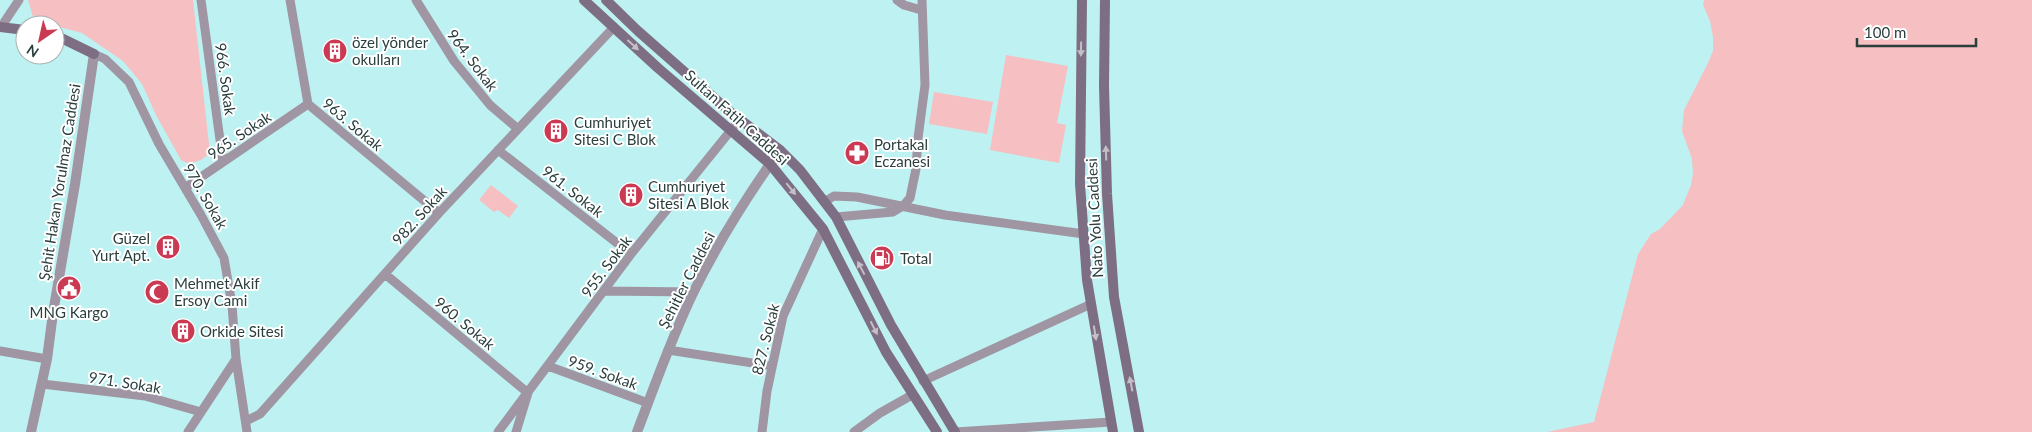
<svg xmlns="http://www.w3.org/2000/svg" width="2032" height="432" font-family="Lato,sans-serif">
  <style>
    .green { fill: #f6bfc1 }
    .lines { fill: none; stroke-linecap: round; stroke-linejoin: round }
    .minor { stroke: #9f95a3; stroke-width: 9 }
    .tertiary { stroke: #9f95a3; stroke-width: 10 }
    .secondary { stroke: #7d6e83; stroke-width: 10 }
    .oneway { fill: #c4bec7 }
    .labels { text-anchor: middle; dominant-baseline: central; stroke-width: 4; stroke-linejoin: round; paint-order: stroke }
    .poi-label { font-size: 15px; fill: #2a3e3e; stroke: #fff; text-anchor: start }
    .street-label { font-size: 15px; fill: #2a3e3e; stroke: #fff }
  </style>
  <rect width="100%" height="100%" fill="#bef1f1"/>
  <path class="green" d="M28,0H193L210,153L201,160L189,164L181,160L156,115L142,84L123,61L82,33L34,20Z
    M1704,0H2032V432H1547L1594,422L1638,254L1651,234L1660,229L1683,205L1691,185L1693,174L1692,159L1682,131L1684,110L1707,65L1713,51V37L1710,21L1703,5Z
    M1006,55L1068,66L1057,123L1066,125L1059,163L990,150Z
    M934,92L993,102L987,134L929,124Z
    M491,185L518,206L509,218L498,210L494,212L479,200Z"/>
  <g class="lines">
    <path class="minor" d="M201,0L223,162
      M290,0L308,104L439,213
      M416,0L454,61L490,105L518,129
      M897,0L904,5L921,10
      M1,27L19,0
      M94,54L105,59L129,82L159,144L201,215L224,258L232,305L236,359L247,432
      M498,150L631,254
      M185,188L308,104
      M824,202L834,196L857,197L945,215L1084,234
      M836,217L893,212L903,206L910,198L916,169L918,138L925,85L922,0
      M385,274L528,393L516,432
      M604,291L694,292
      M668,350L772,366
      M0,351L47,359
      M548,366L648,403
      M923,381L1091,304
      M42,384L145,396L201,412
      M246,421L260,414L439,213L614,27
      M188,432L236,359
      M498,432L631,254L740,119
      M762,432L767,391L783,316L823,229
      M854,432L880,413L912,395
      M955,432L1111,422"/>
    <path class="tertiary" d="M31,432L47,359L53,313L75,184L94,54
      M637,432C655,385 672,336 694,291C717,245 750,192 780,150"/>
    <path class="secondary" d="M584,0L658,68L770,164L823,229L886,352L937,432
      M606,0L638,31L729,111L780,150L800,170L836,217L891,325L955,432
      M1082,0L1080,184L1087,280L1113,432
      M1105,0L1104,86L1107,194L1114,297L1139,432
      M0,27L25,30
      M55,35L94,54"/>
  </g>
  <defs><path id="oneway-solid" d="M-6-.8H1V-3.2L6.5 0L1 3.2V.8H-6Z" transform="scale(1.25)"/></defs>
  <g class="oneway">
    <use href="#oneway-solid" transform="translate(633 45) rotate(42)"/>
    <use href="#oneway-solid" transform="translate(1081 49) rotate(91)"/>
    <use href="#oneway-solid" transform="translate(1106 153) rotate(-92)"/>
    <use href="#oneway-solid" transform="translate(791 189) rotate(51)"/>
    <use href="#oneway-solid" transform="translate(861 268) rotate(-118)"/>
    <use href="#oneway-solid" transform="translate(874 328) rotate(63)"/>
    <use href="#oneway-solid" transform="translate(1095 333) rotate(81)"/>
    <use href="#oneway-solid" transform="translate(1131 384) rotate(-101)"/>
  </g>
  <defs>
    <symbol id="building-disc" viewBox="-11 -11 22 22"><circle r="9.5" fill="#cb3a53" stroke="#fff"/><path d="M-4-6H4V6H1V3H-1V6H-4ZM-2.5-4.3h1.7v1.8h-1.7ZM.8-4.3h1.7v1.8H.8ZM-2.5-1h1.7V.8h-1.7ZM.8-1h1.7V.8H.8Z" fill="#fff"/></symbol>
    <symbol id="pharmacy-disc" viewBox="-11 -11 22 22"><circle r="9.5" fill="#cb3a53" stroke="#fff"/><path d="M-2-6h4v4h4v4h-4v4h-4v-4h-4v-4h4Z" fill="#fff"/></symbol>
    <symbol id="fuel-disc" viewBox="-11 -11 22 22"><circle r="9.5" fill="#cb3a53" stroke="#fff"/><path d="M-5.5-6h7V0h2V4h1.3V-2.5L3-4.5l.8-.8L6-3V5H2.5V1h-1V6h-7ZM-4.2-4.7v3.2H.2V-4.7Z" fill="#fff"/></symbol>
    <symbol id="civic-disc" viewBox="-11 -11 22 22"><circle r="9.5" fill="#cb3a53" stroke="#fff"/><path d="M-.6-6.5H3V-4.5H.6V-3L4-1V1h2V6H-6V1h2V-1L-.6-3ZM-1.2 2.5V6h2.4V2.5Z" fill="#fff"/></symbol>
    <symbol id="mosque-disc" viewBox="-11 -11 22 22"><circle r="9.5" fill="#cb3a53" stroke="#fff"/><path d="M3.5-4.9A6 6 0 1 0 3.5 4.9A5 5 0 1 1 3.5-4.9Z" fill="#fff"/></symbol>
  </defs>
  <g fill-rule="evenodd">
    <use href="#building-disc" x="321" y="37" width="28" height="28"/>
    <use href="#building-disc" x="542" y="117" width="28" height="28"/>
    <use href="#pharmacy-disc" x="843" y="139" width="28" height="28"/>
    <use href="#building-disc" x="617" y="181" width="28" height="28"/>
    <use href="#building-disc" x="154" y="233" width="28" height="28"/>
    <use href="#fuel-disc" x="868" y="244" width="28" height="28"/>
    <use href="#civic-disc" x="55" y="274" width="28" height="28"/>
    <use href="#mosque-disc" x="143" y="278" width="28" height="28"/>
    <use href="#building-disc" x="169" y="317" width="28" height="28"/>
  </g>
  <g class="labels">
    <g class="poi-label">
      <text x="352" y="42">özel yönder<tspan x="352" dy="17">okulları</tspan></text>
      <text x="574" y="122">Cumhuriyet<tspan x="574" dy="17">Sitesi C Blok</tspan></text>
      <text x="874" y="144">Portakal<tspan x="874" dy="17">Eczanesi</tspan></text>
      <text x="648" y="186">Cumhuriyet<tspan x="648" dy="17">Sitesi A Blok</tspan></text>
      <text x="150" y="238" text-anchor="end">Güzel<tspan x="150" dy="17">Yurt Apt.</tspan></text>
      <text x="900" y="258">Total</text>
      <text x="174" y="283">Mehmet Akif<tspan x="174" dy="17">Ersoy Cami</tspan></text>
      <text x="69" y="312" text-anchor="middle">MNG Kargo</text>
      <text x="200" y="331">Orkide Sitesi</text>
    </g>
    <g class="street-label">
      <text transform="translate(473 60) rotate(53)">964. Sokak</text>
      <text transform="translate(226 79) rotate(82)">966. Sokak</text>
      <text transform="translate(737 117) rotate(42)">Sultan Fatih Caddesi</text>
      <text transform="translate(353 124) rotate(40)">963. Sokak</text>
      <text transform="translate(239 135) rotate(-34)">965. Sokak</text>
      <text transform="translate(59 182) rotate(-81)">Şehit Hakan Yorulmaz Caddesi</text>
      <text transform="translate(573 191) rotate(38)">961. Sokak</text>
      <text transform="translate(206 196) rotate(60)">970. Sokak</text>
      <text transform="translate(419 215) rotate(-48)">982. Sokak</text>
      <text transform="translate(1094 218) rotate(-93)">Nato Yolu Caddesi</text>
      <text transform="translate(606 266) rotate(-53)">955. Sokak</text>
      <text transform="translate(686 280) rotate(-63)">Şehitler Caddesi</text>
      <text transform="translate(465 323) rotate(40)">960. Sokak</text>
      <text transform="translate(765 339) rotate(-76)">827. Sokak</text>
      <text transform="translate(603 372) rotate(20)">959. Sokak</text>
      <text transform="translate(125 382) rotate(9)">971. Sokak</text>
    </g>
  </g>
  <g transform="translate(40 40) rotate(214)"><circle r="24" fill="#ffffff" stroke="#aab2b2"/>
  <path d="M0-4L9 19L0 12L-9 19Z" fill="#cb3a53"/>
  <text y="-8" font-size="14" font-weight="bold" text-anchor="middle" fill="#2a3e3e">N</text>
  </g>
  <path d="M1857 38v8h119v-8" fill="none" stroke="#2a3e3e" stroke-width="2.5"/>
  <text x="1864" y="38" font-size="15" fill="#2a3e3e" stroke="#ffffff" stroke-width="4" paint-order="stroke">100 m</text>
</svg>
